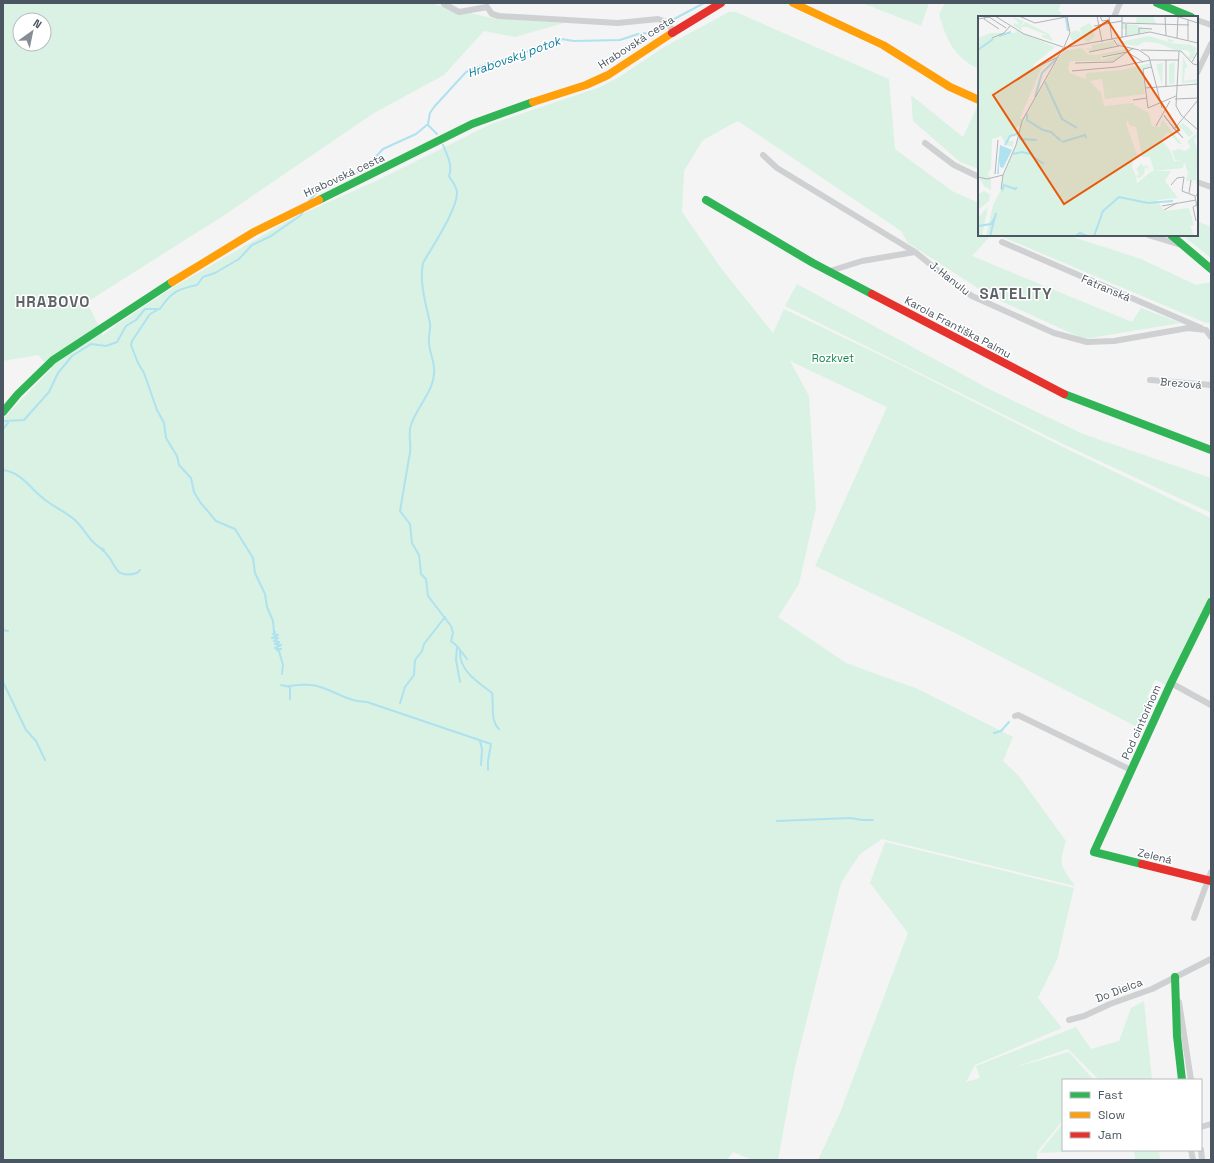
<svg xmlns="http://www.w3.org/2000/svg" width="1214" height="1163" font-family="'Space Grotesk',sans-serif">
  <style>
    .green { fill: #d9f2e3; fill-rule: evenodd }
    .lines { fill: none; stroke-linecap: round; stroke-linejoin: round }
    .stream { stroke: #aee2f0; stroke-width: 2 }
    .street { stroke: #ced0d2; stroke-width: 6 }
    .fast { stroke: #30b455; stroke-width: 8 }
    .slow { stroke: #ff9f0a; stroke-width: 8 }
    .jam { stroke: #e5322d; stroke-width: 8 }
    .labels { text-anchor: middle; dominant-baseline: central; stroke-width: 3; stroke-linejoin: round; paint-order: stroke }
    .street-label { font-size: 11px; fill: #4a5661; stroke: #fff }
    .park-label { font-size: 11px; fill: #17864f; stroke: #fff }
    .water-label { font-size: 12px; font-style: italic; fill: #0c7c9b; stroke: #fff }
    .district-label { font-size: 15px; font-weight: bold; letter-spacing: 1px; fill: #5f6368; stroke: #fff }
    .inset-river { fill: none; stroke: #aee2f0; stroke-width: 2 }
    .inset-road { fill: none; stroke: #b0b5b9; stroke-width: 1 }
    .view { fill: #e8590c; fill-opacity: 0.15; stroke: #e8590c; stroke-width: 2 }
    .inset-edge { fill: none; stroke: #4a5661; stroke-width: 2 }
  </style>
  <rect width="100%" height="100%" fill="#f4f4f4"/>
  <path class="green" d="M3,3H436V5L491,18L564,23L515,37L484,31L444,75L374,113L223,216L87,302L103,335L119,323L172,288L291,219L378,180L491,124L600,87L619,77L664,47L729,12H736L889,79L895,149L952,191L979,203V235H991L972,256L1132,322L1141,308L1181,323L1084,339L990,296L908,243L901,231L738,121L703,140L684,171L682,212L721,268L773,333L784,309L899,364L1065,448L1211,518V594L1166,685L1155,680L1147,697L1156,702L1143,730L959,635L815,566L887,407L790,361L809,396L816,508L799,584L778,617L846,663L918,689L1013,737L1003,761L1018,775L1066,841C1058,866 1061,866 1075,886L882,839L860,854L841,883L795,1067L778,1160H752L733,1152L727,1160H3V419L51,369L38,355L3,361ZM20,20H44V44H20Z
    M862,3H929L921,26Z
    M945,3H1061L1058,11L1061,12L1059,17H979V69C953,57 946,38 939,14Z
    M911,95L963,137L977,107H979V169L960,162L913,121Z
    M1197,221L1211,227V258L1182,235H1197Z
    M998,235H1067L1141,259L1196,285L1211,282V323H1206Z
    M797,284L991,390L1083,434L1211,478V513L1061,443L785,306Z
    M885,842L1074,888L1057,960L1038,998L1062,1028L975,1065L966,1082L980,1078L976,1066L1076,1027L1091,1049L1119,1041L1131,1008L1144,1001L1152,1080H1099L1068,1049L1012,1068L1069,1052L1094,1080H1063V1120L1037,1152V1160H818L840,1113L908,933L870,883Z
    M1063,1123V1150H1108L1039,1153Z
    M1134,1150H1159L1160,1160H1135Z"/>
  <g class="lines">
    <path class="stream" d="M428,125L437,134
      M443,145C447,155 453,165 449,176C452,182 457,186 457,193C457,210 432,247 423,263C419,283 426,304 430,323C431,329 428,336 429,342C429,351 434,360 434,369C436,389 417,406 411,425C407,435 413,447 409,458L400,511L410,524L412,543L419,555L421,574L426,579L428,596L451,626L453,633L451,641L457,646L467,659
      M309,201L327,181L342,179L355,174L366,167L383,149L416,134L428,124L430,113L434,107L466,72L475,68L546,46L561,39L574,41L620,40L638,34L648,33L704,3
      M159,309L150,314L132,341L131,345L138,363L144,373L157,410L164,423L166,438L177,456L179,465L191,478L194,492L200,502L216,521L235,529L253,558L255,573L265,594L267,607L273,621L274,632H275L273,634L278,635L272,638H278L274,641L279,642L275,644L281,645L275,648L281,649L277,650L279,651L283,665L282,674
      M5,421L24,420L49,392L58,373L72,356L91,344L106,346L117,342L126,326L136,320L145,309H160C171,292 178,289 197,285L203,277L215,273L239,259L252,245L271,236L301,215L304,210
      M3,429L8,423
      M3,470C24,473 31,491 48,502C58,509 67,513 76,521C86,531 91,544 104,550
      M102,550C118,561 111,580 137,573L140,570
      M3,630L8,631
      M457,647L456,660L460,682
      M460,651C459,671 478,682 492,693C494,704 490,721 499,729
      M3,682L26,730L36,741L45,760
      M281,685L290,687V699
      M289,686C296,685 304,684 311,685C331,687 345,702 367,702L491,744L488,761V770
      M400,703L405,687L414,675L415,660L422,651L424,644L445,617
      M994,733L1001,731L1009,722
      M480,741L482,749L481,765
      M777,821L850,818L862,820H873"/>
    <path class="street" d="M444,4L459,12L487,7L492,14L499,16L618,23L658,19L666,22L674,31
      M1114,17L1120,3
      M1197,20L1211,25
      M1197,73L1211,44
      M925,143L954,165L979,177
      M763,155L777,168L915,252L952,282L972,296L1054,333L1087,342L1114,341L1188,328L1206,330L1211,337
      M1197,182L1211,187
      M1148,235L1181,245
      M1002,242L1201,328
      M830,271L862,261L915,252
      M1150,380L1211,385
      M1171,683L1211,705
      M1015,716L1018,715L1131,770
      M1194,918L1211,872
      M1179,1002L1191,1080
      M1069,1020L1084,1016L1110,1004L1152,989L1211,959
      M1201,1127L1211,1124
      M1191,1150L1193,1160
      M1201,1150L1202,1160"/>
    <path class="fast" d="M1157,3L1191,17
      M319,200L472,124L533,102
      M706,200L813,263L872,294
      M1171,235L1211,269
      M1064,394L1211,450
      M3,412L18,394L53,360L172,282
      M1142,864L1094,852L1171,683L1211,602
      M1175,977L1177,1036L1182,1080"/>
    <path class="slow" d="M793,3L883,45L950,87L979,100
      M533,102L586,85L608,75L672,33
      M172,282L254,232L319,200"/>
    <path class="jam" d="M672,33L721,3
      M872,294L1064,394
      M1142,864L1211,881"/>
  </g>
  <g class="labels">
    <g class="street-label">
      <text transform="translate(636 42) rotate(-33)">Hrabovská cesta</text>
      <text transform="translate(344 175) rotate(-25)">Hrabovská cesta</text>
      <text transform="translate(950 278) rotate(38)">J. Hanulu</text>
      <text transform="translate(1106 288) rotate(23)">Fatranská</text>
      <text transform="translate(958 327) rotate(28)">Karola Františka Palmu</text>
      <text transform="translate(1181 383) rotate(5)">Brezová</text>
      <text transform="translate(1141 722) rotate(-66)">Pod cintorínom</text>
      <text transform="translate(1155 856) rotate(14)">Zelená</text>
      <text transform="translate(1119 990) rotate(-21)">Do Dielca</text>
    </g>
    <g class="park-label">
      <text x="833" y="358">Rozkvet</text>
    </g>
    <g class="water-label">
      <text transform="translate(514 57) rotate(-20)">Hrabovský potok</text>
    </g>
    <g class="district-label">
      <text x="1016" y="293">SATELITY</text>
      <text x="53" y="301">HRABOVO</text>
    </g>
  </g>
  <g transform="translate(978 16)">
    <rect width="220" height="220" fill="#f4f4f4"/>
    <path d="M33,0L46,5L42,11L47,6L71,18L75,25L64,21V19H69L48,11H44L43,15L35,9L37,7L40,9V6ZM159,0H175L178,8L158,7ZM111,7L114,10L117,21L110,26L105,23L102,12ZM144,8L161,9V12L172,15L149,20V13H144ZM38,14L77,31L55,49L57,53L70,47L63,53L42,102L45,104L85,35L104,32L109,38L117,39L153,32L149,36L123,40V44L146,37L138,45H92L90,53L92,57L108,63V57L144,54L173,47V50L164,53L167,78L127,83L124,63L112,65L123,77L126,90L156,87V89L171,97L174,110L182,111L184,103L204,128H201L190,116L183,124L192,134L196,145H204L197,144L194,135L201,133L207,135L213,131L209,126L217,118L220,120L216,124L220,136L218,170L217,164L208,165L210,156L206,146L205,152L176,155L172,141H164L158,111L151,109L150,104L148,107L160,142L155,143L154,151L158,160L161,158L158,153L164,147L165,151L169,149L171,153L167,151L166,158L162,162L158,161L159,167L174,155H193L187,165L200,182L179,184L186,195L211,192L216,209L212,210L216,220H8L15,189L23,174L25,160L36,135L43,111L40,110L35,116H40L42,111L40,119H34L29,125H36L34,131L28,129L23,120L14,123L13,152L10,158L13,163V174L6,170L0,160V22L13,17H37ZM92.5 20a5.5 5.5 0 1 1 11 0a5.5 5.5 0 1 1-11 0ZM170,20L191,26L189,22L197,25L191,27L213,29L218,32L216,42L212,44L210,41L213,38L209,34H197L180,27L166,26L159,30L138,27ZM136,25L137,31L115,36L107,32L114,33V29ZM205,41L210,51L207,52L206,65L220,63L217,68L216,66L204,67ZM197,46L196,68H191V48ZM185,47L184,69L178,48ZM205,107L216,117L211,121L203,112H198ZM7,175L12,179L11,185L0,194V178ZM10,191L4,220H0V201Z" fill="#d9f2e3"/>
    <path d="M22,129L34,134L25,152L22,151L21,145V158H19Z" fill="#aee2f0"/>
    <path class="inset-river" d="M88,2L90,15M21,20L33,16M0,34L15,23M67,66L84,103L99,112M57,81L64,57L78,43M49,98V104L65,114L73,116L83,125M42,119V123L59,124M84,126L107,119L108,122M27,129L32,120L40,118M35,138L44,136L53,138M55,141L66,148M24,175L26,169L37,173L39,171M0,210L13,208L17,201M12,220L18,197M98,220L102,217L109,220M116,220L125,195L141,181L170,187L195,185"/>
    <path class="inset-road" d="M7,0L6,3L21,13M17,0L46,18L85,31M41,0L57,7L93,0M119,0L124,26M122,0L124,5L131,4M131,0L134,24M187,0L188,19M198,0L220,7M11,1L28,12M0,3L12,1M144,7L211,9M116,10L144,5M161,18V12L174,13M148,21V8M14,22L26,17L32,10M144,22V0M199,22L200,1M136,24L139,29L161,34L171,41L184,92M210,24V4M86,31L92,17L89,1M85,32L172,16L220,27M163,34L203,35L215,48L220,49M201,35L198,90L203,99L220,114M111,36L141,30M124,41L149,36L156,32M214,46L220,35M97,47L135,46L149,36L165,46M174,51L165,53L170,92L198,80M57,52L80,41M94,55L139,51L173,44H200M188,70V44M167,72L220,68M197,83L220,82M155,84L169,82M186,99L196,113L205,122L186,100M178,110L192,85M197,112L220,84M17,158L20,124M0,161L9,163L25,159M193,169L199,162L206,161L204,175L217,180M23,173L25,159L38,129L44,105L85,32M211,177L213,164M220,177L217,181L220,195M184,190L218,184M186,194L199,187M218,205L215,191L218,189"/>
    <path class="view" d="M130,5L201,114L86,188L15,79Z"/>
    <rect width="220" height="220" class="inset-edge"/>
  </g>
  <rect width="1214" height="1163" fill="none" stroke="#4a5661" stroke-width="8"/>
  <rect x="1062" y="1079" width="140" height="72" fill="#ffffff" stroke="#b7bbc0"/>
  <rect x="1070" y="1092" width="20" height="6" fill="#30b455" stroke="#b7bbc0"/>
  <text x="1098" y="1099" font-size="12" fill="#4a5661">Fast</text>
  <rect x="1070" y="1112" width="20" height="6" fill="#ff9f0a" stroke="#b7bbc0"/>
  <text x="1098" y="1119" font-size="12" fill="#4a5661">Slow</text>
  <rect x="1070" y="1132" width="20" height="6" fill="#e5322d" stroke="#b7bbc0"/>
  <text x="1098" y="1139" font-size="12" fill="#4a5661">Jam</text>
  <g transform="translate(32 32) rotate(33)"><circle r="19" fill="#ffffff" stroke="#b7bbc0"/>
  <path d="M0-3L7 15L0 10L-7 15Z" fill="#868d94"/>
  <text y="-6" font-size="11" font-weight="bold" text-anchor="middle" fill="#4a5661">N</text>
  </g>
</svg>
